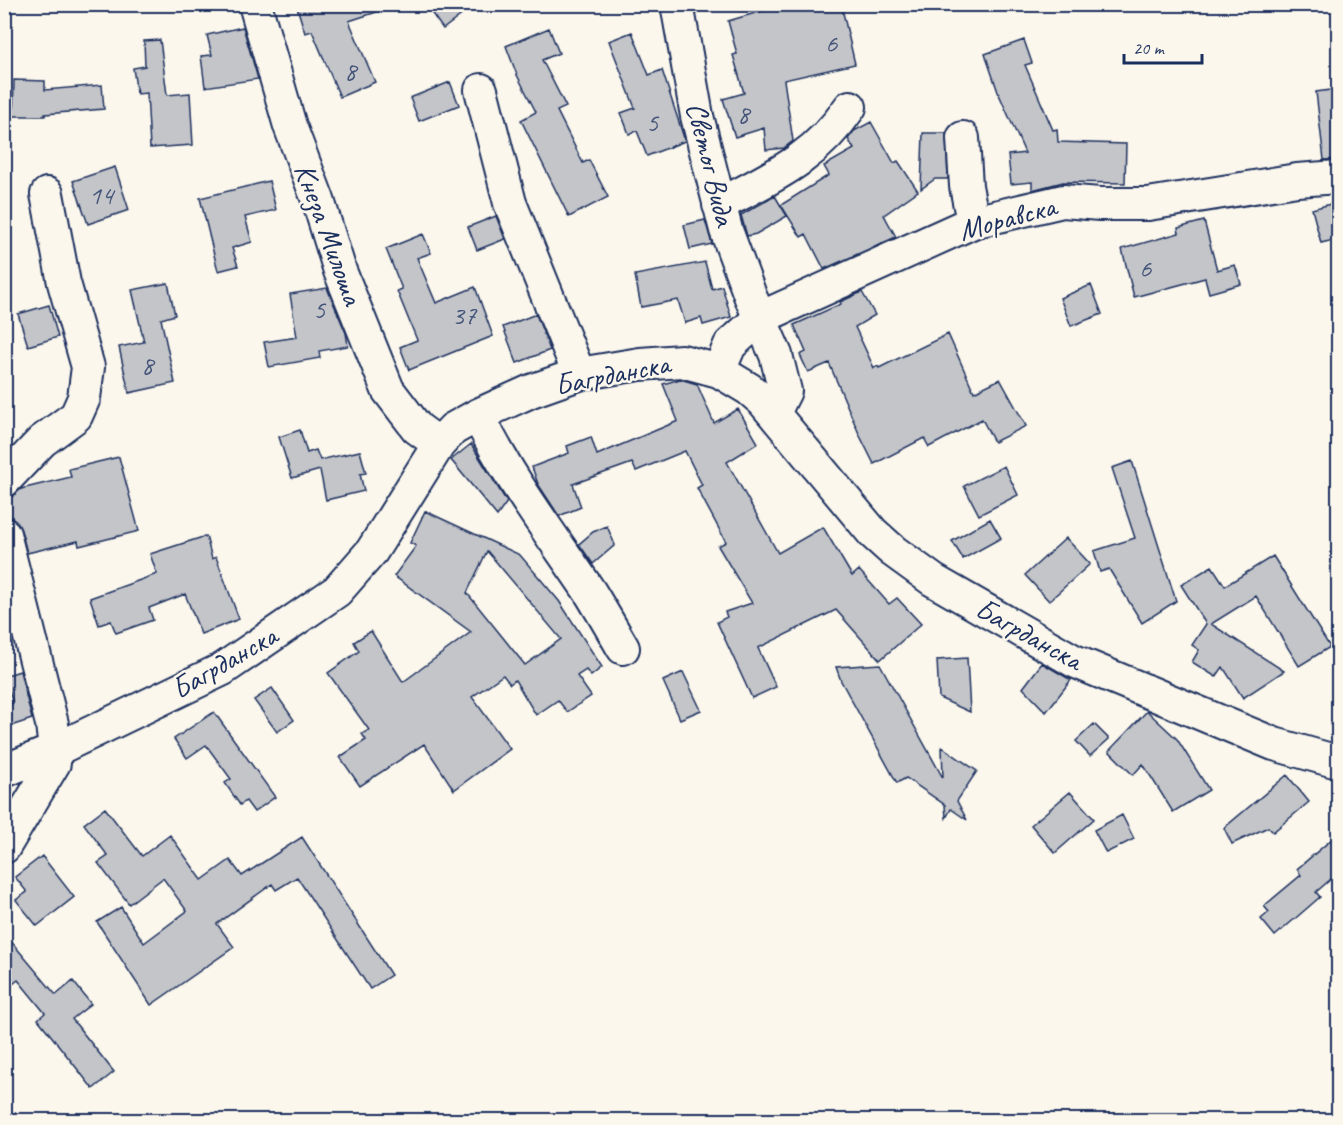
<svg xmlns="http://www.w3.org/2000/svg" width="1343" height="1125" font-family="Caveat,sans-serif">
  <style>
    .building { fill: #c3c5c9; stroke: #1b2f5e; stroke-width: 1.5; fill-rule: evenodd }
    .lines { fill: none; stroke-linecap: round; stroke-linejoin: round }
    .minor-casing { stroke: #1b2f5e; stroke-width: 36 }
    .minor { stroke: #fbf7ec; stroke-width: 32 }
    .labels { text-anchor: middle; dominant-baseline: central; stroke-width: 5; stroke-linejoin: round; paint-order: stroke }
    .number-label { font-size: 27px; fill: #455479 }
    .street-label { font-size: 30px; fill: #1b2f5e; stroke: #fbf7ec }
  </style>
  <rect width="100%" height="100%" fill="#fbf7ec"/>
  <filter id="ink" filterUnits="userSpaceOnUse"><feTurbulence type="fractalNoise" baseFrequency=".0167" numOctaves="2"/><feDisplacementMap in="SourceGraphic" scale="12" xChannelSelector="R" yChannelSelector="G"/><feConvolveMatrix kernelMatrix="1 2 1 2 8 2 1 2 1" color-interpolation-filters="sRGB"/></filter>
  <g filter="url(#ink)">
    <path class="building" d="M296,4H385L386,9L349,21L375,82L340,97L312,31L305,33Z
      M425,4H476L443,29Z
      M786,4H841L855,64L784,80L793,141L784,148L766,150L764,128L735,137L723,99L744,93L733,55L737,54L728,21Z
      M243,27L258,79L205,87L201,56L212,55L207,35Z
      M549,28L559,53L542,60L566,107L557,111L583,163L589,160L608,197L569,217L521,120L536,112L517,75L506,46Z
      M632,32L649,75L662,70L685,141L647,156L637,131L629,134L621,113L635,108L609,41Z
      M160,40L167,95L190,93L193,145L150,148L147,93L137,94L133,68L145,66L144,41Z
      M1024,40L1032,63L1025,65L1053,130L1057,129L1058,142L1126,144L1125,183L1063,182L1032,190V182L1011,184L1008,155L1025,153L998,92L985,54Z
      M14,80L45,81V90L102,85L104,109L45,114V116H13Z
      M450,82L459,105L419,121L410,98Z
      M1338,89V159L1324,160L1316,92Z
      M871,122L894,163L898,161L918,191L884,215L896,237L824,269L806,234L801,237L781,205L829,175L824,166L854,149L848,139L854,131Z
      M923,133H946L948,179H935L921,189Z
      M115,167L129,210L88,224L73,181Z
      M269,181L276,210L245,217L252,242L232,248L238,266L218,271L200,198Z
      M775,196L787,216L756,234L747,236L741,215Z
      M1338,202V239L1321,243L1312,209Z
      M496,216L505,239L477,250L468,227Z
      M705,220L712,244L690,249L684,225Z
      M1204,221L1217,270L1235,265L1241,284L1209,293L1205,278L1134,297L1122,249L1179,233L1178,228Z
      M423,234L431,253L417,258L436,303L475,287L493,336L409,370L400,347L417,340L397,291L402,289L386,249Z
      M705,262L712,289L722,286L731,317L703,325L701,318L685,323L678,300L641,307L635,275Z
      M168,283L175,315L161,319L175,383L129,393L119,347L144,342L132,290Z
      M1091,285L1102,314L1071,326L1060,298Z
      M327,288L346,333L348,346L319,351L320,358L269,367L264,342L297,337L290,294Z
      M862,292L875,315L855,327L874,368L878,366L879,368L948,334L974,392L1000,379L1026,426L994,442L982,419L929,447L924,438L874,464L860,436L829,363L808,372L800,355L806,352L794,325L841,304L840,302Z
      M49,305L58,337L28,346L18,314Z
      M536,314L550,350L517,363L503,327Z
      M680,379L697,384L714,423L738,409L758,443L727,462L778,553L823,527L852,576L859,570L889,604L897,598L921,624L880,660L836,610L758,648L776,687L752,698L717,622L727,617L725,612L752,603L718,546L726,542L697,488L702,485L685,451L636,471L632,463L573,484L581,507L559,516L538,484L532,467L569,453L567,446L591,437L597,455L678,421L663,384Z
      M300,430L307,453L316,450L320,460L360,451L366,473L360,474L364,491L326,500L320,470L292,478L279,437Z
      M471,444L507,502L497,516L451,460Z
      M119,457L139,531L79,546L78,541L27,553L21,530L17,522L9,517H4V498H10L21,489L71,477L69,469Z
      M1132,461L1176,601L1142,623L1109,569L1100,572L1094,551L1135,538L1112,468Z
      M1004,466L1018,495L979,515L964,486Z
      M425,511L520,555L559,601L602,667L591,676L586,670L577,676L591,696L567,712L558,700L536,715L515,680L510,684L503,675L472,697L510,749L454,790L424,744L360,786L340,757L366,740L362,734L369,730L328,673L359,651L354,642L371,631L403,682L471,632L394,576L416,546L410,543ZM487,551L561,639L525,665L467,593Z
      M990,519L1001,538L963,559L952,541Z
      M607,526L615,545L593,564L579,544L593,532Z
      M206,536L212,559L216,557L239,619L201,634L185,594L149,608L153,620L116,633L111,621L99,625L90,598L157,574L150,554Z
      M1066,538L1090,564L1049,601L1025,575Z
      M1273,556L1330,647L1299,666L1256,596L1211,624L1284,671L1243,698L1223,667L1216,677L1192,662L1199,650L1192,645L1206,624L1181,585L1212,566L1225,586Z
      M967,658L970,712L939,698L937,660Z
      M1042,663L1071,680L1046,712L1023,688Z
      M880,664L943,778L942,747L977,771L957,801L967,820L951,809L946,818L945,805L906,778L897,783L841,681L836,667Z
      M20,671L32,719L11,726L5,706L13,703L4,676Z
      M683,672L701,710L680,719L663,681Z
      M272,688L294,720L277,732L254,700Z
      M1147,711L1177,739L1209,790L1173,812L1143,764L1133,775L1109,751Z
      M214,712L275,797L254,812L246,801L240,805L225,783L231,779L206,745L187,758L174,739Z
      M1094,724L1109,739L1090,756L1076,741Z
      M1287,775L1309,802L1273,832L1268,827L1232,844L1224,828Z
      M1070,792L1094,819L1055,853L1031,825Z
      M105,808L142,856L170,835L202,880L230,860L242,876L302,837L391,975L370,989L297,877L276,890L272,884L217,924L234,947L151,1005L97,922L121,907L144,943L187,911L163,878L129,904L98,863L108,856L84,824Z
      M1122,815L1134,839L1106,853L1094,830Z
      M1338,834V873L1316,892L1320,897L1275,936L1261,919L1269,912L1264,906L1301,875L1297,869Z
      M42,856L74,897L37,926L16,900L27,892L15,877Z
      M4,933L56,995L73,981L91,1004L72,1019L114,1072L93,1089L38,1019L45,1013L18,980L4,991Z"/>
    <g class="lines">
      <defs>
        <path id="minor" d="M255,4L290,126L318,200L340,271L388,390L417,428L439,444
          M677,4L697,116L726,230L751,298L776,355L785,391L774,413
          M481,90L510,203L579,374
          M963,138L966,186L973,222
          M719,205C772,177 815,159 850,107
          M719,371L730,345L760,318L973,222L1063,201L1100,204H1148L1297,180L1338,177
          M478,415C508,478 551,534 590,592C601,610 612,629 623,648
          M4,481L42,441L76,416L84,398L88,367L64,283L47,194
          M4,534L52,724L55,750L54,763L4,847
          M4,771L55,750L223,669L337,591L372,551L439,444L453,429L478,415L531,391L579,374L640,364L682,361L719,371L749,389L763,401L873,533L893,551L933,580L1074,661L1274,744L1338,762"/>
      </defs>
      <use href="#minor" class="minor-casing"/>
      <use href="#minor" class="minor"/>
    </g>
  </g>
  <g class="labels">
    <g class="number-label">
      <text x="831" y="43">6</text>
      <text x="350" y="71">8</text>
      <text x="743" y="114">8</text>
      <text x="652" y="122">5</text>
      <text x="101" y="195">14</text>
      <text x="1145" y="268">6</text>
      <text x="319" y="309">5</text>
      <text x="464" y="315">37</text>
      <text x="147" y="365">8</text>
    </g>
    <g class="street-label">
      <text transform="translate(711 164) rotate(76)">Светог Вида</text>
      <text transform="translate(1007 218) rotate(-15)">Моравска</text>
      <text transform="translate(329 234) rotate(70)">Кнеза Милоша</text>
      <text transform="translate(612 374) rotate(-11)">Багрданска</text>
      <text transform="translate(1029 634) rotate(29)">Багрданска</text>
      <text transform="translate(224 662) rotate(-30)">Багрданска</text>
    </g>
  </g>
  <rect width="1343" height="1125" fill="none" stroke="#fbf7ec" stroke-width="24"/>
  <rect x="12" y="12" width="1319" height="1101" fill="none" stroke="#1b2f5e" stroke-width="2" filter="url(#ink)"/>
  <path d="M1124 54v9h78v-9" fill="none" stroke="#1b2f5e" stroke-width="3"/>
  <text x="1133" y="54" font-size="18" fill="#1b2f5e" stroke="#fbf7ec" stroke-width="4.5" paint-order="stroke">20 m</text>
</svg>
